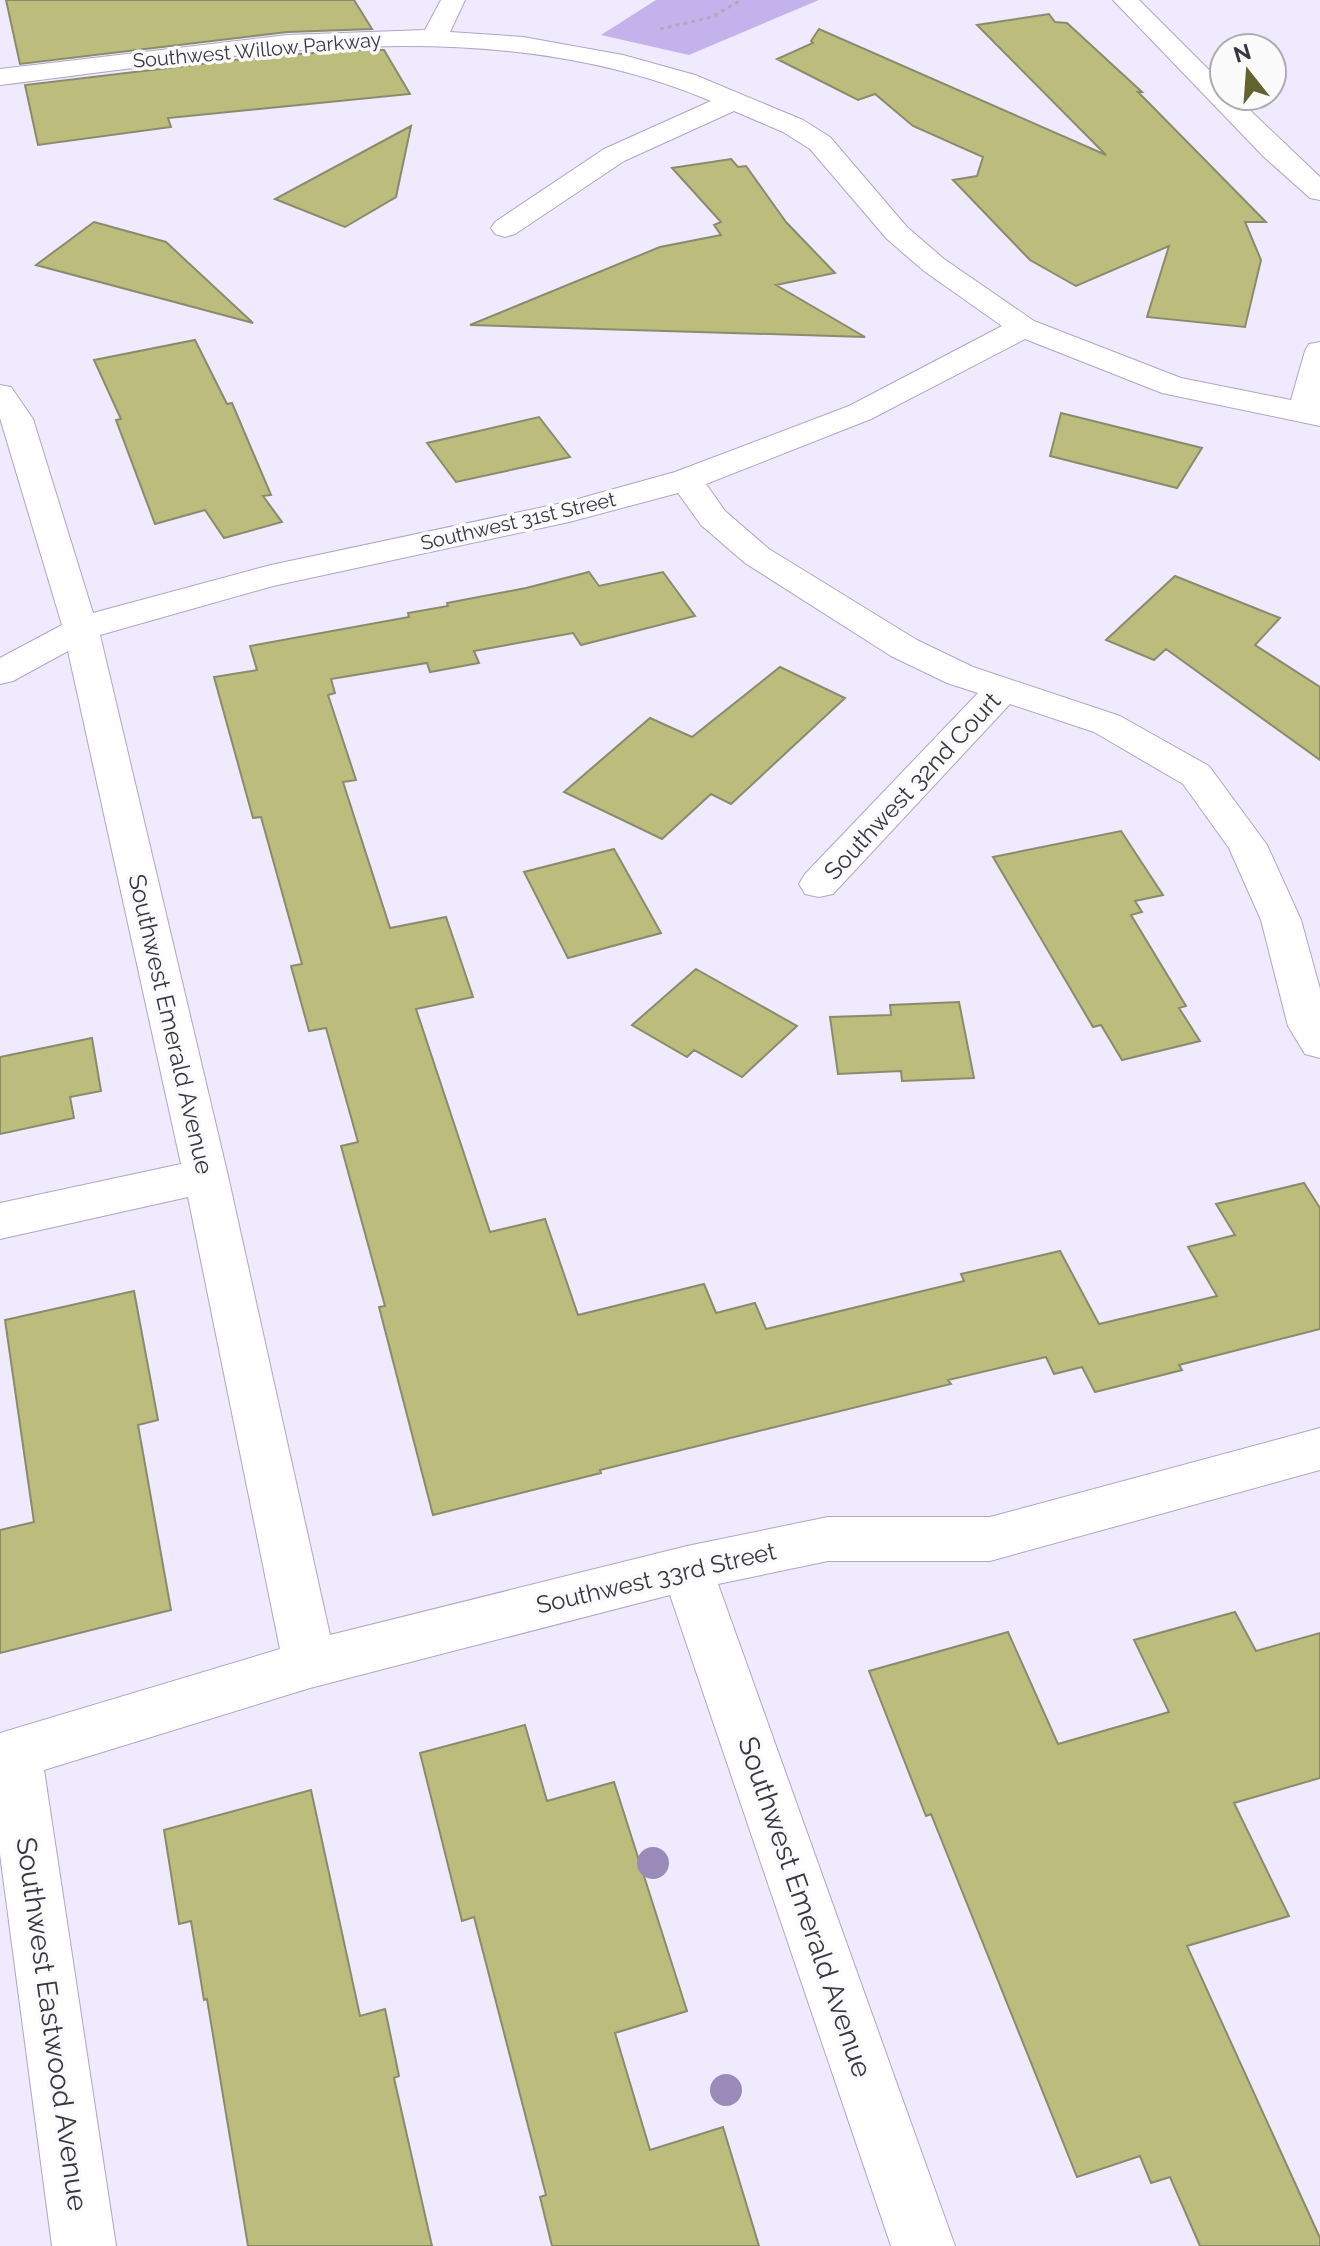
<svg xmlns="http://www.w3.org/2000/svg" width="1320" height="2246" font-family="Raleway,sans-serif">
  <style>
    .forest { fill: #c4b2ed }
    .building { fill: #bcbc7c; stroke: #8a8b6d; stroke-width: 2 }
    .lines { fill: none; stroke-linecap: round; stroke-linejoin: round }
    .minor-casing { stroke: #aea6c3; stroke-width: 2 }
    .path { stroke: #aeaabb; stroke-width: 3; stroke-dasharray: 4 4; stroke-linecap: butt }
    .minor { fill: #fff; fill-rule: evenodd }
    .tree { fill: #9a8ab9 }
    .labels { text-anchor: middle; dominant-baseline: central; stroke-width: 7; stroke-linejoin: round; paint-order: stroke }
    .far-street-label { font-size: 20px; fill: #393642; stroke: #fbfbfb }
    .street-label { font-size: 24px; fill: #393642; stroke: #fbfbfb }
    .near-street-label { font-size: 28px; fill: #393642; stroke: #fbfbfb }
  </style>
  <rect width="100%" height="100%" fill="#efeafd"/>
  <path class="forest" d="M656,0H819L689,55L601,35Z"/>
  <path class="building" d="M6,0H354L372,29L287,32L20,64Z
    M1049,14L1055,22L1067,23L1142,92H1138L1266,222H1245L1261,260L1245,327L1147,317L1169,246L1076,286L1030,260L953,180L977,176L983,157L913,126L875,94L858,100L777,59L813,43L811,41L819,29L1106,155L977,25Z
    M359,50H384L410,94L168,118L171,127L38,145L25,85L268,56Z
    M411,126L396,197L345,227L275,199Z
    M731,159L738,167L746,166L786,222L835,273L776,285L865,337L470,325L660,247L721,235L714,225L721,222L672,168Z
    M94,222L166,242L253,323L36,265Z
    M195,340L227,404L232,403L271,495L263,496L282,522L224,538L205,510L155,524L116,420L121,419L94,360Z
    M1061,413L1202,448L1177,488L1050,456Z
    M539,417L570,457L456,482L427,443Z
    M589,572L599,586L663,572L695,616L581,645L573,633L474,651L479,663L430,672L427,663L331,679L335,693L328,695L356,780L343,782L390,928L446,917L473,997L416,1009L490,1232L545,1219L578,1315L704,1284L716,1313L755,1303L766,1329L964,1281L961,1274L1060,1251L1099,1324L1217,1296L1188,1247L1235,1235L1216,1204L1304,1183L1320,1208V1329L1179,1365L1182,1370L1095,1392L1082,1367L1054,1374L1046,1357L948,1380L951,1384L600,1470L601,1473L433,1515L379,1307L385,1306L341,1146L358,1142L326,1028L309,1031L291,966L302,964L261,817L253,818L214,677L257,670L250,646L409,617L408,613L448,606L447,603L526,588Z
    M1175,576L1280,618L1255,645L1320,687V760L1166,649L1154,660L1106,640Z
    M780,667L845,698L731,804L711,794L662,839L564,792L650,718L692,737Z
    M1121,831L1163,895L1135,901L1142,912L1131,915L1186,1006L1179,1008L1200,1041L1122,1060L1101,1025L1093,1027L993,857Z
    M614,849L661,933L568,958L524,872Z
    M696,969L797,1026L742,1077L694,1050L687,1057L632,1025Z
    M959,1002L974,1078L902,1081L901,1071L838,1074L830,1017L891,1015L890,1005Z
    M92,1038L101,1091L70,1097L74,1118L0,1134V1057Z
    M134,1291L158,1420L138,1425L171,1610L0,1653V1530L34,1522L5,1320Z
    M1235,1612L1256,1651L1320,1633V1778L1234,1803L1289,1916L1187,1946L1320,2238V2246H1200L1170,2177L1151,2183L1140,2156L1077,2177L931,1814L926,1816L869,1671L1008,1632L1058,1744L1169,1712L1134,1640Z
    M525,1725L547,1801L614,1782L687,2011L615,2033L650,2150L723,2127L759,2246H552L540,2197L546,2195L474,1917L462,1921L420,1753Z
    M311,1790L360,2016L385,2009L399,2076L394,2078L432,2246H248L207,1999L204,2000L191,1921L179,1924L164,1830Z"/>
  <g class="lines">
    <defs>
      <path id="minor" d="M441,0H465L450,32L523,37L623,55L695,75L803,120L830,137L907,227L944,259L1034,321L1181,378L1291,400L1305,351L1309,344L1320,342V426L1162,393L1025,339L871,419L706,484L725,511L769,549L917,640L973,667L1120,716L1209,766L1267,845L1301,920L1320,989V1058L1305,1054L1288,1026L1261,920L1229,848L1183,784L1094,732L1010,704L833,894L819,897L805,894L799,884L805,874L978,693L947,683L891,656L745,563L701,525L678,493L569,522L273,586L100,635L228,1176L330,1635L687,1546L828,1517H990L1320,1428V1470L990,1561H828L718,1584L955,2246H891L670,1595L310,1688L44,1770L116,2246H52L0,1854V1733L280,1649L188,1197L0,1239V1203L181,1164L68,651L13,681L0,684V658L62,625L0,418V385L11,387L33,419L93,613L271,565L567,502L675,472L849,406L1002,326L924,271L887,239L810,149L783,132L734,111L624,161L515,234L505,237L495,234L491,228L495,222L604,149L711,101C485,6 234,57 0,85V69L287,35L425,30Z
        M1113,0H1139L1224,85V96H1235L1320,177V200L1310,198L1264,157Z"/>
    </defs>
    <use href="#minor" class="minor-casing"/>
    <path class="path" d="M660,29L712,17L741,0"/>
    <use href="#minor" class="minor"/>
  </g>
  <g class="tree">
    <circle cx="653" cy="1863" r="16"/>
    <circle cx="726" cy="2090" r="16"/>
  </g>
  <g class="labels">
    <g class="far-street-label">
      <text transform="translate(257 50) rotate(-5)">Southwest Willow Parkway</text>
      <text transform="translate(518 521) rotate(-13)">Southwest 31st Street</text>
    </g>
    <g class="street-label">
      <text transform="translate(912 786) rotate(-47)">Southwest 32nd Court</text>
      <text transform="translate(171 1024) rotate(77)">Southwest Emerald Avenue</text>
      <text transform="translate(656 1578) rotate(-13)">Southwest 33rd Street</text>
    </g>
    <g class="near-street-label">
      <text transform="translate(805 1907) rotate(71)">Southwest Emerald Avenue</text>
      <text transform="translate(52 2024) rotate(82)">Southwest Eastwood Avenue</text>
    </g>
  </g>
  <g transform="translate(1248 72) rotate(343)"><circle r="38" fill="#fbfbfb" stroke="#adacb1" stroke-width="2"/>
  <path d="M0-6L14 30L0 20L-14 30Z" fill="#636330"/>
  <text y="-12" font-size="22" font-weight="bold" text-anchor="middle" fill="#393642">N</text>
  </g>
</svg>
